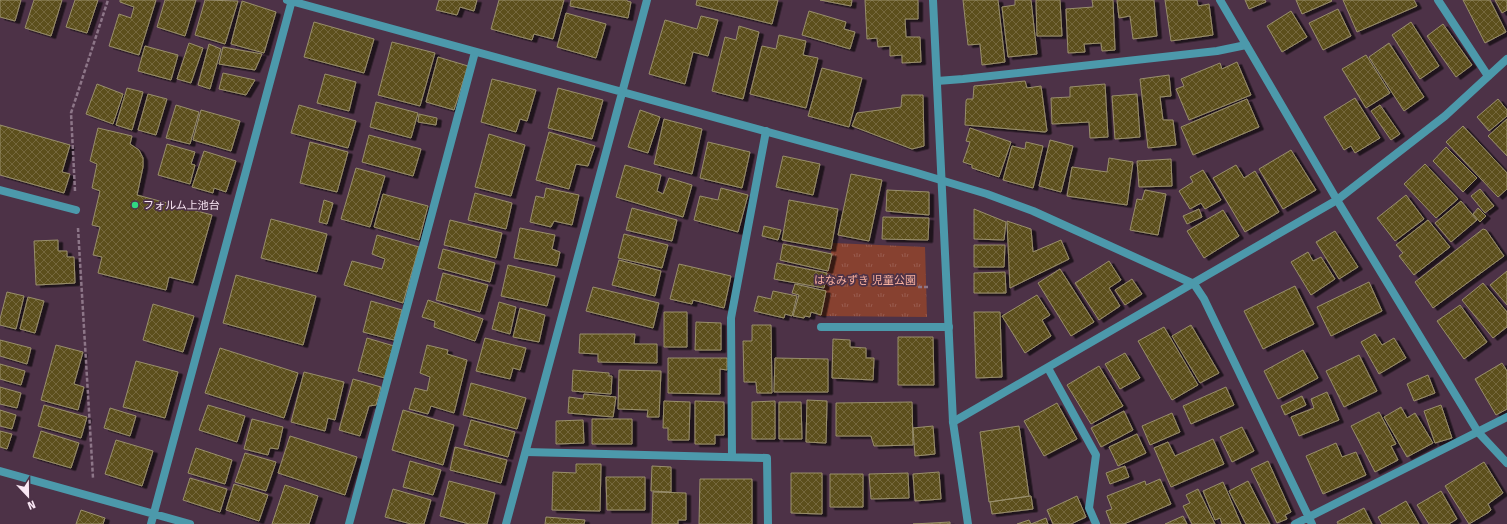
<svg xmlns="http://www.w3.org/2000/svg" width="1507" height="524" font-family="'Fira Sans','Noto Sans JP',sans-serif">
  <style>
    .park { fill: url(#park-tufts) }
    .building { fill: url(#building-cross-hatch); stroke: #998f6b; filter: url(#shadow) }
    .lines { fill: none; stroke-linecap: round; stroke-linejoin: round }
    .path { stroke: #8d7688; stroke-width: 2.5; stroke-dasharray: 4 2; stroke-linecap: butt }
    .service { stroke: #4c99ab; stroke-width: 8 }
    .minor { stroke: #4c99ab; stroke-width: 8 }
    .tertiary { stroke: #4c99ab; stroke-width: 8 }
    .poi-dot { fill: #31d882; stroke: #4d3247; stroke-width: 1.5 }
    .labels { text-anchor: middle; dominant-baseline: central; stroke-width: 3.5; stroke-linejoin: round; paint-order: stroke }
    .poi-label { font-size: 11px; fill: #f9e7f4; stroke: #4d3247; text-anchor: start }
    .park-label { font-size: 11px; fill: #f9b19f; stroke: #4d3247 }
  </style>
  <defs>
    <pattern id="park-tufts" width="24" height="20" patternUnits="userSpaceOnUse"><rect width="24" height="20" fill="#874130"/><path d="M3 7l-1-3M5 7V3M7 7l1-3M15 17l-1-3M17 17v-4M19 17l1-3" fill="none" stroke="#995c4f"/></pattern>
    <pattern id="building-cross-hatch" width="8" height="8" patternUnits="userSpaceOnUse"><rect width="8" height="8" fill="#5c4f1c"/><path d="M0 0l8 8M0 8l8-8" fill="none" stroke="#74683e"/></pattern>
    <filter id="shadow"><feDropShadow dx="4.5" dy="2.5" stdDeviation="0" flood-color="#0009"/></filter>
  </defs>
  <rect width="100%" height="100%" fill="#4d3247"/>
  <path class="park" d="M833,243L925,247L927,317L818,316Z"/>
  <path class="building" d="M0,0H21L15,21L0,17Z
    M34,0H62L51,36L25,28Z
    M75,0H98L87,33L66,27Z
    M120,0H156L139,55L109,46L119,14L131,18L134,7L120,2Z
    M165,0H196L185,36L157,27Z
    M205,0L238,1L225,44L195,35Z
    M439,0H477L474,11L460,7L457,15L436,10Z
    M499,0H564L553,39L534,34L532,40L491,29Z
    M571,0H627V1L631,2L628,18L570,6Z
    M697,0H778L772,24L696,5Z
    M820,0H852L851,6Z
    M865,0H918V19H905L906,37H920L921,62L902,63V55L890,56V46L878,47L877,38L867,39Z
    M963,0H998L1005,62L982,65L980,44L968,45Z
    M1015,0H1031L1037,54L1008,57L1002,7L1015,5Z
    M1036,0H1060L1062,36H1037Z
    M1092,0H1113L1115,50L1102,51L1101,43L1084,44L1085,52L1068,53L1066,9L1093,7Z
    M1117,0H1154L1157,36L1133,39L1130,16L1119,18Z
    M1165,0H1197L1198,6L1209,4L1213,35L1171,41Z
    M1245,0H1265L1266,2L1249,9Z
    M1296,0H1331L1332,1L1302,14Z
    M1343,0H1414L1417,6L1357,32Z
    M1463,0H1490L1506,32L1485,43Z
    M1495,0H1507V10L1502,13Z
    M242,1L276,12L264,53L231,44Z
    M1338,9L1351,36L1323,50L1309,23Z
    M809,11L846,22L844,29L855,32L850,49L802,35Z
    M1291,11L1307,37L1282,52L1267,26Z
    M566,13L606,24L596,58L557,47Z
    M701,16L718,20L708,56L693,52L685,84L649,74L665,20L697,29Z
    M314,22L374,39L364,73L304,57Z
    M1411,22L1439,66L1420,79L1392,35Z
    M1443,24L1472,65L1456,77L1427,36Z
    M739,26L759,32L743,99L712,91L725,37L736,40Z
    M779,35L806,41L803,55L818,58L806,108L750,94L762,46L776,49Z
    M392,42L435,53L420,106L378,95Z
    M189,43L203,48L191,83L177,79Z
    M1389,43L1424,97L1404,111L1369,57Z
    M209,44L221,49L210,89L198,85Z
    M145,46L178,55L171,80L138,71Z
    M223,47L262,54L255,70L219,64Z
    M1366,55L1390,93L1366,108L1342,69Z
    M438,57L468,66L454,110L426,102Z
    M1237,62L1251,95L1189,120L1176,89L1184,86L1181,79L1220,63L1222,69Z
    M822,68L862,78L849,127L808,116Z
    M223,73L255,80L246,95L219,89Z
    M325,74L356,82L349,111L317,103Z
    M1169,75L1171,96L1160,97L1163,120H1173L1176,145L1148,148L1140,79Z
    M492,79L536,90L527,121L520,119L516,132L481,122Z
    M1025,81L1027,88L1041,86L1047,131L1045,132L965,125L966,101L967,99H973L974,86Z
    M97,84L123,94L113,124L86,114Z
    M1105,84L1108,137L1090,138L1089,122L1052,124L1051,98L1070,97V87Z
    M127,88L143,92L132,130L116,125Z
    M558,88L603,100L592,139L548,128Z
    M148,94L167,99L156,135L138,130Z
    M1137,94L1140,137L1115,139L1112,96Z
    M902,95H923L924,146L912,149L852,126L857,113L901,107Z
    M1355,98L1380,138L1355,153L1351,146L1344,150L1324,117Z
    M1247,99L1259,127L1193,155L1181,127Z
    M1498,99L1507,110V116L1489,131L1477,117Z
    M376,102L418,113L411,138L370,127Z
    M176,105L199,112L190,144L166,138Z
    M299,105L356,121L348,148L291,133Z
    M1380,105L1400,134L1391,140L1371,111Z
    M201,110L240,121L231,151L193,140Z
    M640,110L660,117L648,153L628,147Z
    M419,114L437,118L436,125L418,122Z
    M664,119L702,129L692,174L654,164Z
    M1507,119V156L1488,136Z
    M0,125L70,145L62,172L70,174L64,193L0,175Z
    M1463,126L1507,173V189L1498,197L1446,142Z
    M98,128L132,136L130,144L139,150L143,158V167L137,195L212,215L193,283L169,277L166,290L98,273L102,257L93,255L100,227L92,225L100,191L92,188L97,164L90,161Z
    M970,128L1011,142L999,177L972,168V165L963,162L970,142L966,141Z
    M549,132L595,146L588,166L576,164L569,189L536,180Z
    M489,134L525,145L511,196L475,187Z
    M369,135L421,149L413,176L362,162Z
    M1050,140L1073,146L1061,192L1039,186Z
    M310,142L348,152L337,192L300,183Z
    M708,142L750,152L742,188L700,178Z
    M1026,142L1043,146L1033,188L1003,180L1012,146L1025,149Z
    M167,144L195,152L191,164L195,165L190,184L158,175Z
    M1446,147L1477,178L1463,192L1433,161Z
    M1291,150L1316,190L1283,209L1259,169Z
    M204,151L236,161L226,192L214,188L213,193L192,187Z
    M783,156L820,164L813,195L776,187Z
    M1109,158L1133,162L1127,205L1067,196L1072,167L1107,172Z
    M1171,159L1172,186L1139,187L1137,161Z
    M1425,164L1458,199L1436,218L1404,184Z
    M625,165L661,175L657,191L663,194L669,178L692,185L683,217L616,197Z
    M1236,165L1244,178L1255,171L1279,212L1245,232L1213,178Z
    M356,168L385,176L370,227L341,219Z
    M1203,170L1221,200L1205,209L1201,203L1190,209L1179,191L1193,182L1190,177Z
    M851,174L882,180L869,241L838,235Z
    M546,188L579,195L572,225L554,221L551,227L530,222L536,196L544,198Z
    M721,188L748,195L738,232L694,220L700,196L718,200Z
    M1480,189L1494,206L1485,213L1471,196Z
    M887,190L929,192V215L886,211Z
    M1145,190L1166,194L1158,235L1130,230L1137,199L1142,200Z
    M475,193L512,203L506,229L468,220Z
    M383,194L428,206L419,240L374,227Z
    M1406,195L1424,219L1395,241L1377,218Z
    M324,200L333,203L327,224L319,222Z
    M789,200L838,209L831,249L782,240Z
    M1461,201L1477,220L1451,242L1435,223Z
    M632,208L677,220L672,241L626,230Z
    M1478,208L1486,216L1480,222L1473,214Z
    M974,209L1006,222L1004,240L974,239Z
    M1199,209L1202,217L1187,224L1183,216Z
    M1223,210L1239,236L1204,258L1187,231Z
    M883,217L929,218L928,240L882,239Z
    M271,219L327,234L317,272L261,258Z
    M450,220L502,233L496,258L444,245Z
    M1428,220L1450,247L1414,275L1399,256L1403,253L1396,245Z
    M1007,221L1031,229L1033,252L1061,240L1069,259L1010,288Z
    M764,226L781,230L778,240L762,236Z
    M520,228L555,235L552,249L560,252L557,266L514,258Z
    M1483,229L1486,230L1504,256L1433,308L1415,282Z
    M1335,231L1358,267L1339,279L1316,242Z
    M624,234L668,245L662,268L618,258Z
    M377,235L419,247L403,303L344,285L352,261L382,269L385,259L372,254Z
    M58,240V251H67V257H74L75,283L36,285L34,241Z
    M783,244L832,254L828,271L780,260Z
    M974,245H1005L1004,267H974Z
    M443,249L495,263L490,282L438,268Z
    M1308,252L1313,261L1321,257L1335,279L1311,295L1291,262Z
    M619,260L661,271L655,296L612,285Z
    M1109,261L1121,280L1109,288L1120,306L1099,320L1075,283Z
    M777,263L827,273L824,288L774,279Z
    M679,264L731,276L724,308L693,300L692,304L670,299Z
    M508,265L555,276L547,306L501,296Z
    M1060,269L1094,322L1071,336L1038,283Z
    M1507,271V305L1490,285Z
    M1005,272L1006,293H974V273Z
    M443,273L488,285L480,312L436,300Z
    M236,275L316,296L303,345L223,323Z
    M1132,279L1142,294L1125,305L1115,290Z
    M1369,282L1382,311L1331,336L1317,307Z
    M1483,283L1507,312V327L1493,338L1462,300Z
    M795,284L826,291L821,315L811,312L810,317L805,316L804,318L793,316L799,295L792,293Z
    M1295,286L1314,324L1263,349L1244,311Z
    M593,287L659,303L653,328L586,311Z
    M773,291L797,296L792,316L785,314L784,318L754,311L758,296L771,299Z
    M7,292L24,296L16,329L0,325V319Z
    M1037,295L1050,315L1042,320L1051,336L1025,353L1002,316Z
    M28,297L44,301L35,333L20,329Z
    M428,300L483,319L475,341L434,327L435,321L422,317Z
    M371,301L402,310L394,340L363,332Z
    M499,302L516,307L510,334L492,329Z
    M153,304L194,316L183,352L143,340Z
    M1460,305L1487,342L1464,359L1437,321Z
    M520,308L545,315L539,342L513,337Z
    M664,312H687V347H664Z
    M974,312H1000L1002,377L976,378Z
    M696,322L721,323V350H695Z
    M752,325H771L772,393H757L756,382H744L743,341H752Z
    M1191,325L1219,373L1200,383L1172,336Z
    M1164,327L1198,385L1172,400L1138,341Z
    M580,334H635L634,344H657V363L598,362V354L579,353Z
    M1375,334L1382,345L1394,338L1406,358L1379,374L1361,342Z
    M898,337H933L934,385H898Z
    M367,338L394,346L385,378L358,371Z
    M485,338L526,348L520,370L513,368L510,379L476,371Z
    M833,339L850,340V347L866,348V358H874L873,380L832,378Z
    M0,340L31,348L27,364L0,356Z
    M56,345L83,352L74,384L84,387L78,410L41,400Z
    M427,345L448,350L447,354L467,360L454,413L431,406L428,414L409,409L415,388L427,391L430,377L420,373Z
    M220,348L298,373L284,418L205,393Z
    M1303,350L1318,378L1278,399L1264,371Z
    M1125,353L1140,378L1120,389L1105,364Z
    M1359,355L1377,391L1344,407L1326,371Z
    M668,358H727V370L720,369V394L668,393Z
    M775,358L828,359V392H774Z
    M136,361L178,372L165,418L123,407Z
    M1502,363L1507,371V409L1496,415L1475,379Z
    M0,364L25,371L21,385L0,379Z
    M1099,366L1123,406L1091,424L1067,385Z
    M573,370L609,373V376H612L611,394L572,391Z
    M619,370L661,371L659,417H647L648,410L618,409Z
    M304,372L344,382L335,420L328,418L325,431L291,422Z
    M1428,375L1435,393L1414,401L1407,384Z
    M353,379L381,387L376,405L369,406L360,436L339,430Z
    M471,383L526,398L517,429L463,415Z
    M0,387L21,393L17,408L0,404Z
    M1226,387L1234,405L1191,424L1183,406Z
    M1327,392L1339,420L1299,436L1291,417L1314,408L1311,399Z
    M584,394L616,397L613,417L568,413L569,397L583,399Z
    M1302,396L1306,405L1285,415L1281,406Z
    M807,400L827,401L826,443L806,442Z
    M664,401L690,402L689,440H668V428H663Z
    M695,401L724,402V435H715V444H695Z
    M775,401V439H752V402Z
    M779,402H801L802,439H779Z
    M912,402L913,445L874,446L871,436H836V403Z
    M1057,403L1077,439L1044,456L1024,421Z
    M44,405L87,417L81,438L38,426Z
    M208,405L245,416L237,442L199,430Z
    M1441,405L1452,438L1435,443L1424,411Z
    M1401,407L1407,418L1415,413L1433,443L1407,457L1384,417Z
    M110,408L136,416L130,436L104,428Z
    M0,410L16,415L12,429L0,426Z
    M403,410L454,425L443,465L392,450Z
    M1124,411L1133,430L1101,447L1091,428Z
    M1379,412L1396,444L1391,446L1398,460L1375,472L1351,426Z
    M1172,413L1180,432L1150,445L1142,426Z
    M252,419L283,427L278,449L270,448L268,455L244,449Z
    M592,419H632V444H592Z
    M471,420L515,432L508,457L464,445Z
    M583,420L584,443L556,444V421Z
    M933,426L935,454L915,456L913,428Z
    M1019,426L1029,496L989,502L980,432Z
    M1242,427L1254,451L1232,462L1220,437Z
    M0,431L12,434L7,449L0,447Z
    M41,431L79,443L71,468L33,457Z
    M1137,434L1146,453L1118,466L1109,447Z
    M290,436L357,457L345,495L278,473Z
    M1213,439L1224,464L1171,487L1154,448L1168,442L1175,456Z
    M116,440L153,451L142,486L105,474Z
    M1336,443L1342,457L1356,452L1366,475L1323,494L1306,456Z
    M455,447L507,460L501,483L450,470Z
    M196,448L232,460L225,484L188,473Z
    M245,453L276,462L266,491L235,482Z
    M410,461L441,470L433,495L403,487Z
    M1268,461L1291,512L1285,515L1287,519L1277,523L1251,469Z
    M1484,462L1503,493L1488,504L1491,510L1489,512L1469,524L1445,486Z
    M576,464H601L600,511L552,510L553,472L576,473Z
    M652,466L671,467V492L651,491Z
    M1125,466L1129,477L1110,484L1106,473Z
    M939,472L941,499L915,501L913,474Z
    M791,473H822V514L791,513Z
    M908,473L909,498L871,499L869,474Z
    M830,474H863V507H830Z
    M606,477H645V510H607Z
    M190,478L227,489L220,512L183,500Z
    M700,479H752V524H699Z
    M1160,479L1171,504L1124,524H1111L1106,511L1112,509L1107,496L1145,481L1146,485Z
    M449,481L495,493L487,524H469L440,516Z
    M1248,481L1270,524H1246L1229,491Z
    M1223,482L1241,524H1222L1220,518L1215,520L1203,491Z
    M234,484L268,495L259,521L226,510Z
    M285,485L318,496L309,524H272Z
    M393,489L431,500L424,524H411L385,517Z
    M1198,489L1215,524H1192L1183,506L1190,503L1186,495Z
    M1441,491L1457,519L1449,524H1429L1417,505Z
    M653,492L686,493V520H678V524H652Z
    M1031,496L1033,509L992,514L990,502Z
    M1077,496L1086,517L1071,524H1053L1047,510Z
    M1406,501L1419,524H1382L1378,517Z
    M1364,508L1372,524H1338L1337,522Z
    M81,510L105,518L103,524H76Z
    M1183,516L1187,524H1165Z
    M546,517L585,520L584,524H545Z
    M1046,518L1048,524H1017L1029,520L1031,524Z
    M950,522V524H913Z"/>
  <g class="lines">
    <path class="path" d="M75,191L71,113L108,0
      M78,228L93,478
      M918,287H929"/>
    <path class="service" d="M1438,0L1488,76
      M937,81L963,79L1217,51L1246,45
      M0,190L76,210
      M821,327H949
      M1048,368L1096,455L1089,508L1096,524
      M526,452L767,458L768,524
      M732,457L731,318L766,131
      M349,524L475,52"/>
    <path class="minor" d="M287,0L914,172L987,194L1033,211L1194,284L1204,299L1312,524
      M1220,0L1337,200L1478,432L1507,463
      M953,422L1337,200L1445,116L1507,59
      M0,471L190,524
      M151,524L292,0
      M506,524L647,0
      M1295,524L1507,417"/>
    <path class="tertiary" d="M933,0L953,422L968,524"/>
  </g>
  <circle class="poi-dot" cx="135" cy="205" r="4"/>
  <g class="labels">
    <g class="poi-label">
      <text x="143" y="205">フォルム上池台</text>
    </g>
    <g class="park-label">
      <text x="865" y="280">はなみずき 児童公園</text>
    </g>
  </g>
  <g transform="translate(28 496) rotate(158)" stroke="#4d3247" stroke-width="3" paint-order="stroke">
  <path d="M0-3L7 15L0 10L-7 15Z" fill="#f9e7f4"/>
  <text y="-6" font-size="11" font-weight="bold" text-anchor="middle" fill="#f9e7f4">N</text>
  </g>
</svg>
